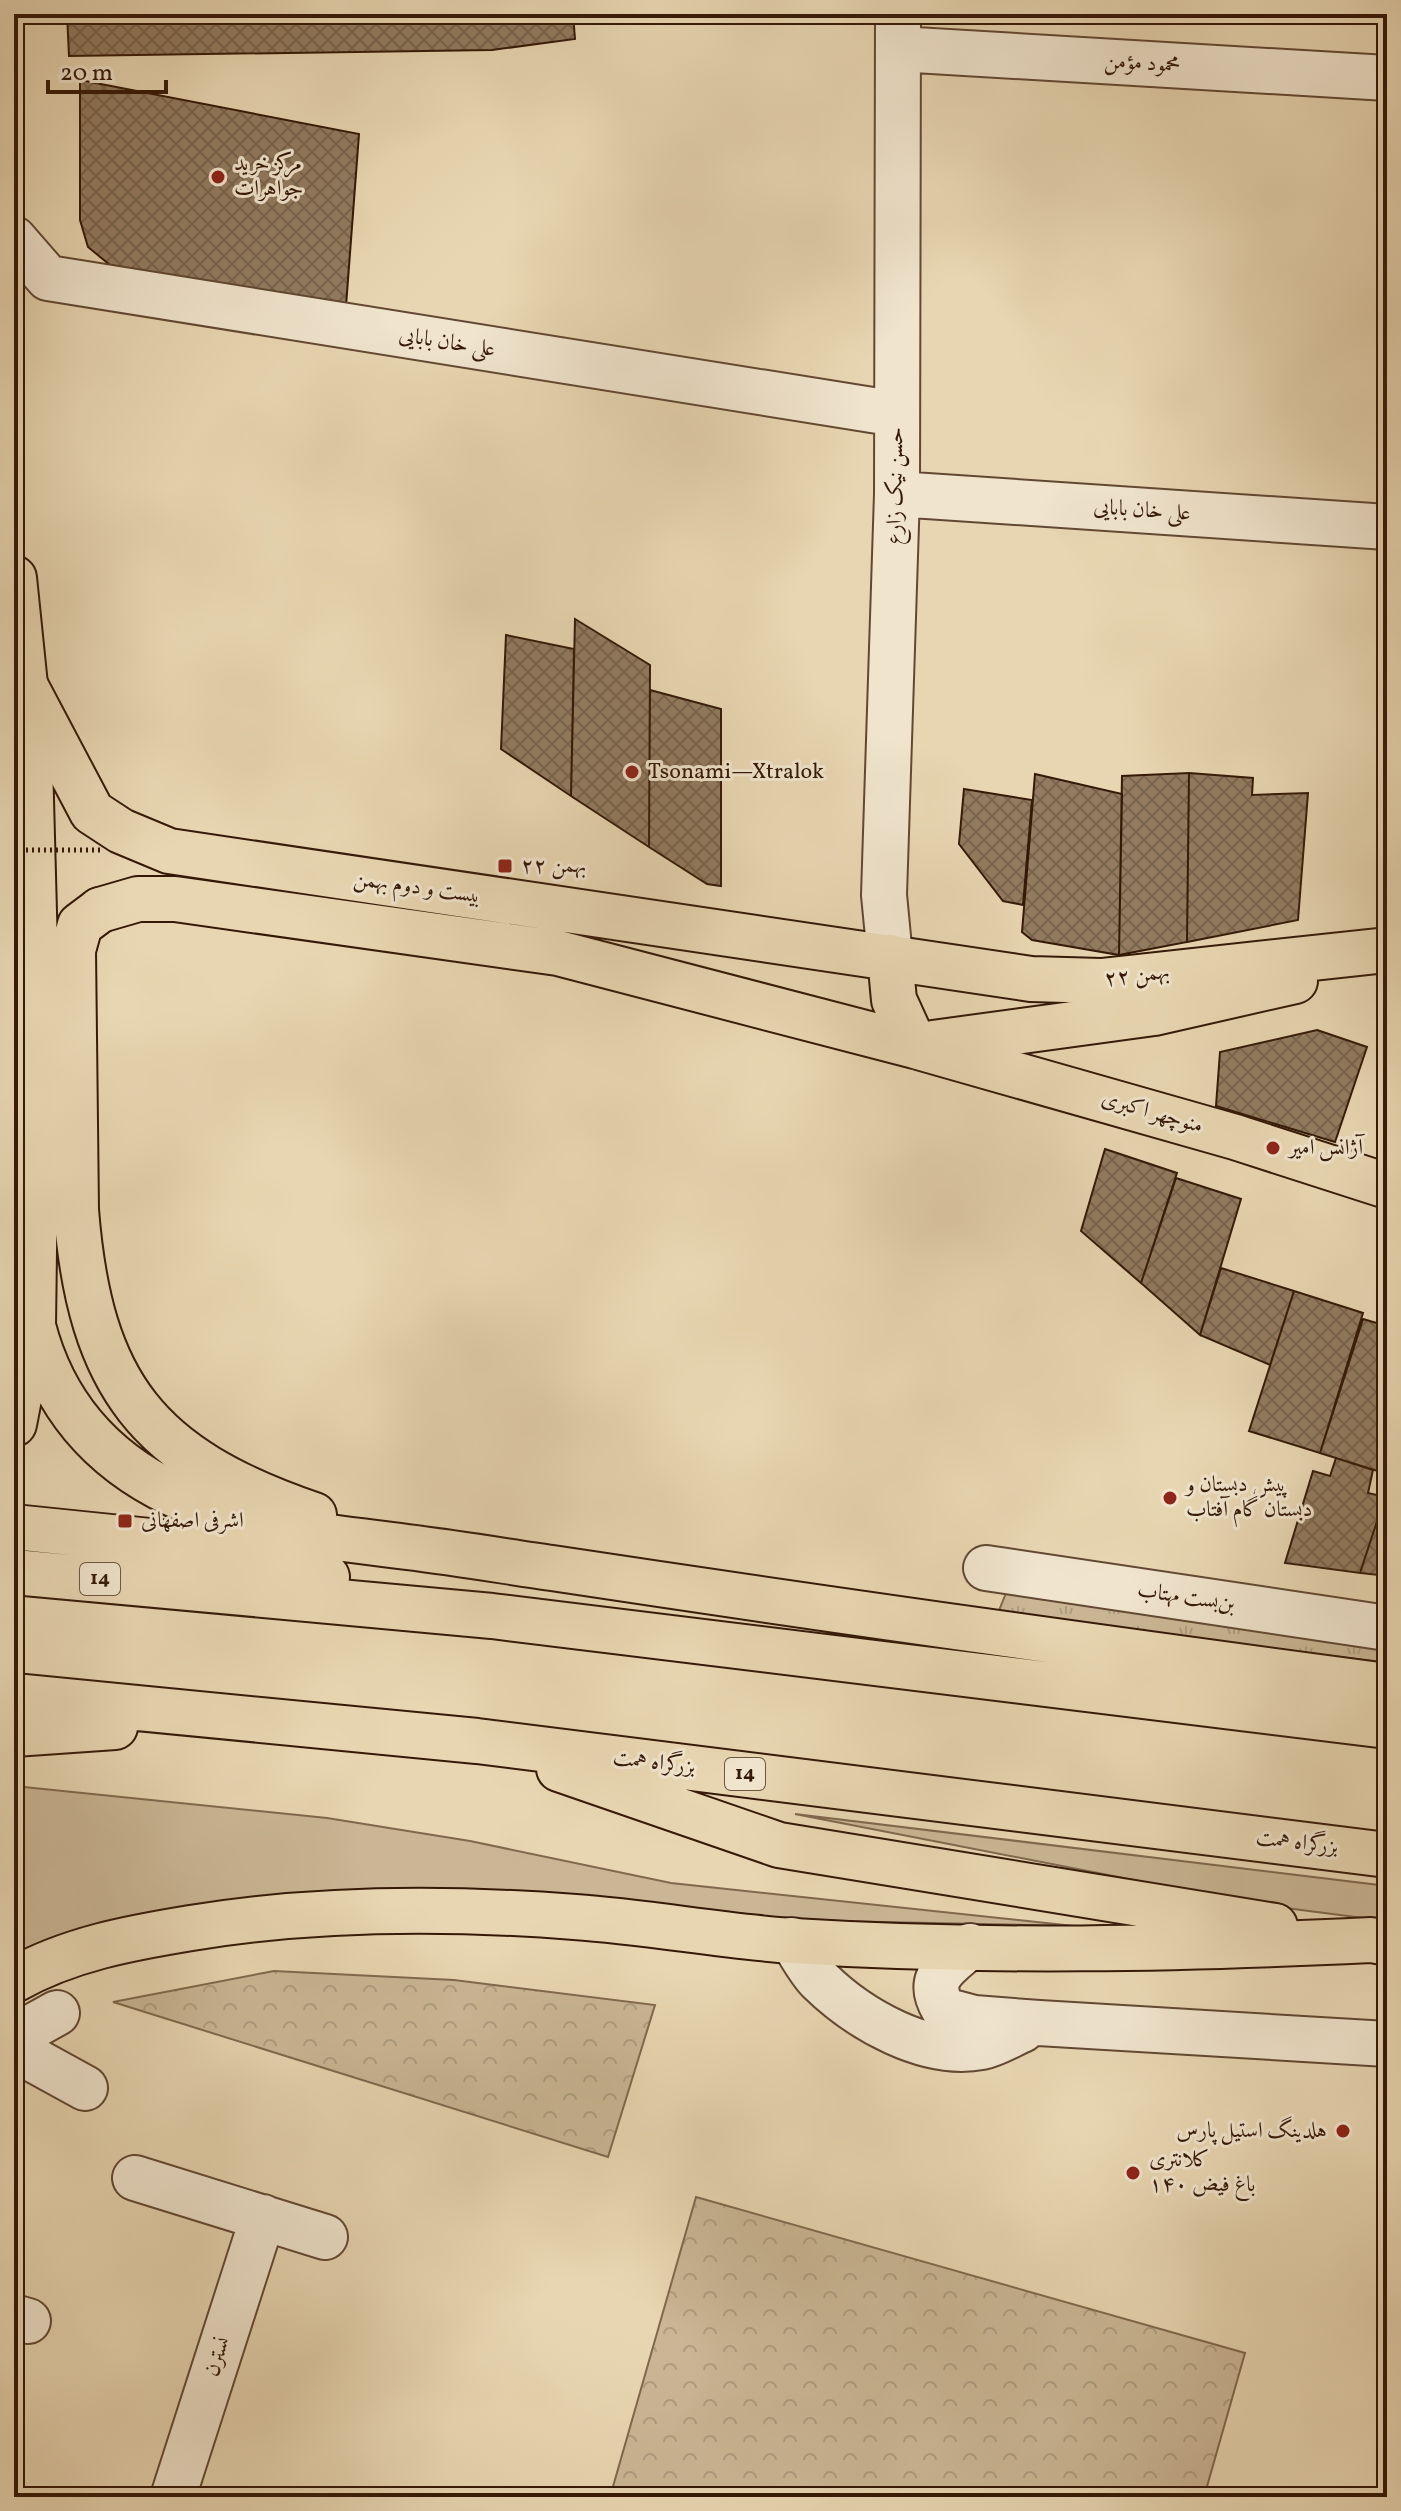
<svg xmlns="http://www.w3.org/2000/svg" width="1401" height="2511" font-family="Vollkorn,Amiri,serif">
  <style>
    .forest { fill: url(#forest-crowns); stroke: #80684e; stroke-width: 2 }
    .park { fill: url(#park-tufts); stroke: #80684e; stroke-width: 2 }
    .garden { fill: #cab695; stroke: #80684e; stroke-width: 2 }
    .building { fill: url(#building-cross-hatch); stroke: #351907; stroke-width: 2 }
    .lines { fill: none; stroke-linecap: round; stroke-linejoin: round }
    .minor-casing { stroke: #624832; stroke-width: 48 }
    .major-casing { stroke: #351907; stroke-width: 48 }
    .highway-casing { stroke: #351907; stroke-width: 48 }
    .minor { stroke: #f0e4cd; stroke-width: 44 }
    .major { stroke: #e8d6b2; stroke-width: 44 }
    .highway { stroke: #e8d6b2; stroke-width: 44 }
    .path-bridge { stroke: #351907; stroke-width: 5; stroke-dasharray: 2 4; stroke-linecap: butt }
    .poi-dot { fill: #8f2418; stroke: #f0e4cd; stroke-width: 3 }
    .labels { text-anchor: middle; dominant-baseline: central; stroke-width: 6; stroke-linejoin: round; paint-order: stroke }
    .shield { fill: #f0e4cd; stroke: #6d5642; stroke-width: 2 }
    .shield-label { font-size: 20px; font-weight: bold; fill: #351907 }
    .street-label { font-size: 22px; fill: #351907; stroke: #f0e4cd }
    .poi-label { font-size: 22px; fill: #351907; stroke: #f0e4cd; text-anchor: start }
  </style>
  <defs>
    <pattern id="forest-crowns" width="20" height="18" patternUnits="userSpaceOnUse" patternTransform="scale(2)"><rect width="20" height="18" fill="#cab695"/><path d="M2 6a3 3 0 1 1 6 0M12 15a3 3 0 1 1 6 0" fill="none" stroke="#ae9c7f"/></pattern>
    <pattern id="park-tufts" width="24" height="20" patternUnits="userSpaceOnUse" patternTransform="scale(2)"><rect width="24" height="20" fill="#cab695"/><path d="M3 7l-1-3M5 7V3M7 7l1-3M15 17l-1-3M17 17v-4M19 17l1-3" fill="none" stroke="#ae9c7f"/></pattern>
    <pattern id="building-cross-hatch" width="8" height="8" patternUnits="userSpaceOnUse" patternTransform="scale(2)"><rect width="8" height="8" fill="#927b60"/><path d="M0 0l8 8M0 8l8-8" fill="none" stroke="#78644d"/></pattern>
  </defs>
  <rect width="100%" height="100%" fill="#e8d6b2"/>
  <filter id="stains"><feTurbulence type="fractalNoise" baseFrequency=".0025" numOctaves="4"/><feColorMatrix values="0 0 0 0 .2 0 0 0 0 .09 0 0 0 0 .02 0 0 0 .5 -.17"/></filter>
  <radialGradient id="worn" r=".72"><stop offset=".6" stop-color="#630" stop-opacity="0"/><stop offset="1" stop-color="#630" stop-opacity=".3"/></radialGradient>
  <path class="forest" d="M274,1971L454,1980L655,2005L608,2157L113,2002Z
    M696,2197L1245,2353L1204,2497H610Z"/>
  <path class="park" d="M1008,1588L1387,1644V1663L998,1613Z"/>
  <path class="garden" d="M14,1786L327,1818L470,1841L671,1883L1074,1926L784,1920L645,1905L14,1963Z
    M795,1814L1387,1886V1921L1262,1905Z"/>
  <path class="building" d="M67,14H573L575,39L492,50L69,56Z
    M80,80L359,134L346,306L110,265L88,247L80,220Z
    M575,619L650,665L649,847L571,796Z
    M506,635L574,649L571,796L501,749Z
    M650,690L721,709V886L707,884L649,847Z
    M1189,773L1253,778L1252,795L1308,793L1298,920L1187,942Z
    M1189,773L1187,942L1119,955L1122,776Z
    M1035,774L1122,794L1119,955L1032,940L1022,932Z
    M964,789L1032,800L1023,905L1003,901L959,844Z
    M1317,1030L1367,1047L1335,1142L1216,1106L1220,1052Z
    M1105,1149L1177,1173L1141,1283L1081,1231Z
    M1176,1178L1241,1199L1200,1335L1141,1283Z
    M1221,1268L1294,1291L1270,1365L1200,1335Z
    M1294,1291L1363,1313L1320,1453L1249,1431Z
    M1363,1319L1387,1326V1474L1320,1453Z
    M1336,1458L1373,1470L1368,1493L1385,1497L1360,1573L1285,1563L1313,1471L1330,1476Z
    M1385,1497L1387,1576L1360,1573Z"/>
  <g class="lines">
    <defs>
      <path id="minor" d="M898,49L1387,78
        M14,239L48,278L897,414
        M897,494L1387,527
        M890,957L884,895L897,494L898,14
        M986,1568L1387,1628
        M792,1940C801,1954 809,1970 820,1981C859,2019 926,2058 982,2047C996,2044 1010,2035 1022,2030
        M970,1946C947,1967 924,1977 944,2010L974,2018L1039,2023L1387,2044
        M14,2037L57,2013
        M14,2049L85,2088
        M135,2178L325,2237
        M14,2317L28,2321
        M173,2497L263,2217"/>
      <path id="major" d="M26,687L92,812L121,831L169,851L1031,979L1101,981L1387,950
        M100,910L138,899H175L558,953L915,1046L1235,1137L1387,1186
        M890,957L894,1000L915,1046
        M933,1043L1154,1013L1295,981"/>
      <path id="highway" d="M14,578L29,724L37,1026L33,1326L14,1424
        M100,910L80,925L73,950L76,1210C90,1386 147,1458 314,1515
        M33,1326C53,1404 100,1459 173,1494C254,1533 320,1535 407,1547C456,1553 504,1561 552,1568C830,1610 1108,1649 1387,1686
        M14,1527L189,1545L327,1577
        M14,1572L492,1616L1387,1726
        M14,1696L477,1741L1387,1855
        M14,1734L115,1727
        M559,1769L779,1845L1275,1926
        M14,1980C69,1949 130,1938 191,1928C318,1907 446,1907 575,1917C648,1922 720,1936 793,1941C986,1953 1179,1949 1371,1940L1387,1943"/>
    </defs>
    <use href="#minor" class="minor-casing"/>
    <use href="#major" class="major-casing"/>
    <use href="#highway" class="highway-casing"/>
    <use href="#minor" class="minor"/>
    <use href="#major" class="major"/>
    <use href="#highway" class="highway"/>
    <path class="path-bridge" d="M14,850H102"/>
  </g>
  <g class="poi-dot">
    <circle cx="218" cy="177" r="8"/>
    <circle cx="632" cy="772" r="8"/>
    <rect x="497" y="858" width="16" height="16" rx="4"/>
    <circle cx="1273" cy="1148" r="8"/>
    <circle cx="1170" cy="1498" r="8"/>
    <rect x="117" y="1513" width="16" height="16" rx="4"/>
    <circle cx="1343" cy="2131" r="8"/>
    <circle cx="1133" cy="2173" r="8"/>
  </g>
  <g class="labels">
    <g class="shield">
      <rect x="80" y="1563" width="40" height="32" rx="6"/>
      <rect x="725" y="1758" width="40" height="32" rx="6"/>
    </g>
    <g class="shield-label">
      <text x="100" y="1579">14</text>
      <text x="745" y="1774">14</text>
    </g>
    <g class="street-label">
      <text transform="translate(1142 64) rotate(3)">محمود مؤمن</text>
      <text transform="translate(447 343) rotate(9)">علی خان بابایی</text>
      <text transform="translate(896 486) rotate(-89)">حسن نیک زارع</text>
      <text transform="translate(1142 511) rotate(4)">علی خان بابایی</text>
      <text transform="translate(417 888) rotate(8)">بیست و دوم بهمن</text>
      <text transform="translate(1137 976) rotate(-7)">۲۲ بهمن</text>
      <text transform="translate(1152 1113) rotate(16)">منوچهر اکبری</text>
      <text transform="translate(1186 1598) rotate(9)">بن‌بست مهتاب</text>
      <text transform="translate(654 1763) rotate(7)">بزرگراه همت</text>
      <text transform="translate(1297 1843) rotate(7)">بزرگراه همت</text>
      <text transform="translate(218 2357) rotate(-72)">نسترن</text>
    </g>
    <g class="poi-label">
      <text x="234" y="164">مرکز خرید<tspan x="234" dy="25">جواهرات</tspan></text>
      <text x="648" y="772">Tsonami—Xtralok</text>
      <text x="521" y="866">۲۲ بهمن</text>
      <text x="1289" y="1148">آژانس امیر</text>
      <text x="1186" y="1485">پیش دبستان و<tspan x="1186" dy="25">دبستان گام آفتاب</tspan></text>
      <text x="141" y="1521">اشرفی اصفهانی</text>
      <text x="1327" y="2131" text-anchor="end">هلدینگ استیل پارس</text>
      <text x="1149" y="2160">کلانتری<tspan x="1149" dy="25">۱۴۰ باغ فیض</tspan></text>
    </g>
  </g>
  <rect width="1401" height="2511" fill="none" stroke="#e8d6b2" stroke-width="48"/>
  <rect x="16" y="16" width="1369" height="2479" fill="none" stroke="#351907" stroke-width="4"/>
  <rect x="24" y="24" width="1353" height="2463" fill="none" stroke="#351907" stroke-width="2"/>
  <path d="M48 80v12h118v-12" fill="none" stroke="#351907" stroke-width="4"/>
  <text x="60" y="80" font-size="24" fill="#351907" stroke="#f0e4cd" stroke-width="6" paint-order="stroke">20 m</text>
  <rect width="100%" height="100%" filter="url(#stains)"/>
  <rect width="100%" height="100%" fill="url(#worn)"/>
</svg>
